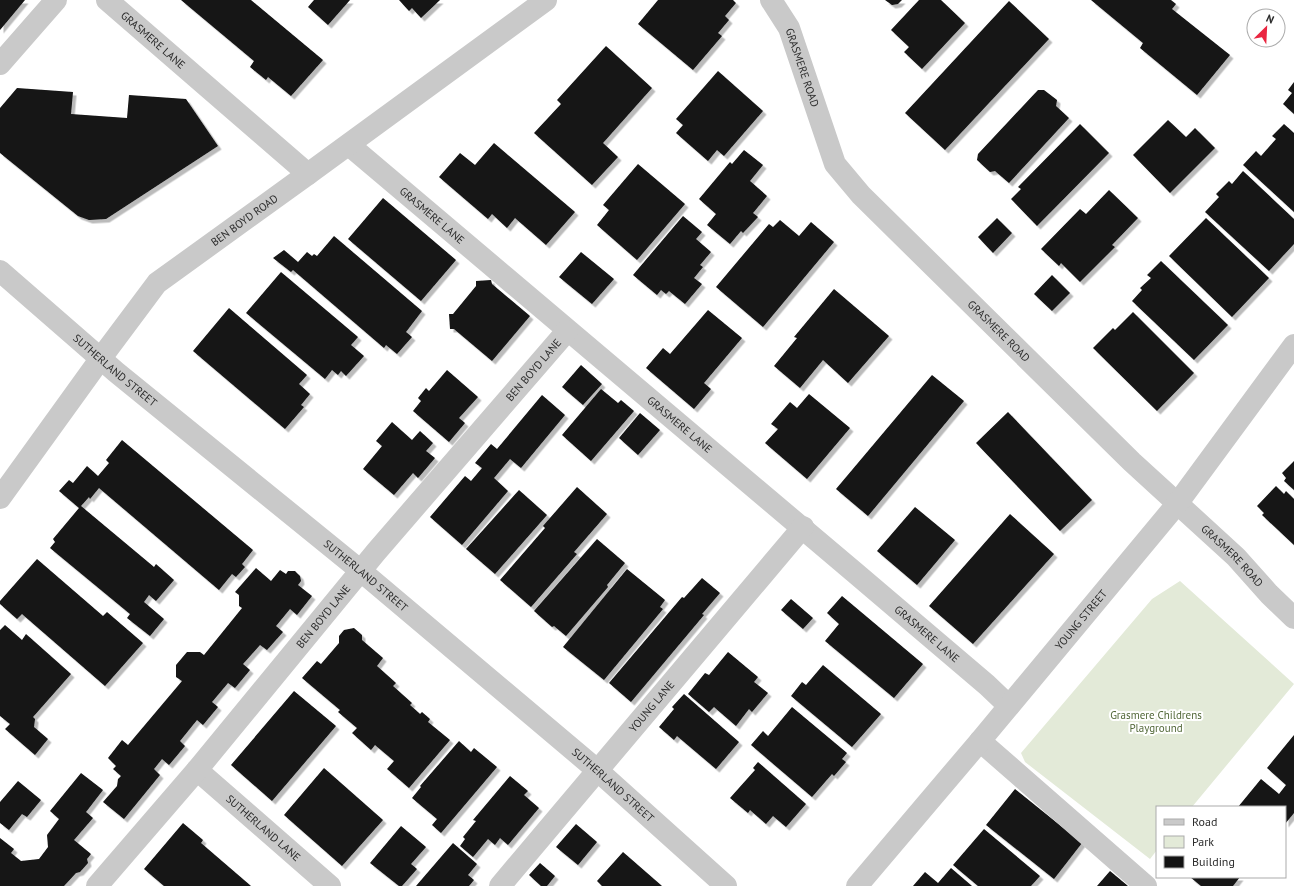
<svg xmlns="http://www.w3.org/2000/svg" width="1294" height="886" font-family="'PT Sans',sans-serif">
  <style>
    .green { fill: #e3ead8 }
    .building { fill: #131313; filter: url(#shadow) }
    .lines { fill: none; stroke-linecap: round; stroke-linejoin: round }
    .minor { stroke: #c9c9c9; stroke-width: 22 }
    .labels { text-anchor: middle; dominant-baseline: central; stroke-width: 4; stroke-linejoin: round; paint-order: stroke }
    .street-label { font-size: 11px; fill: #2c2c2c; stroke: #fff }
    .park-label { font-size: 11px; fill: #526838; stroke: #fff }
  </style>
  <defs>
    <filter id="shadow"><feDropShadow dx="3.5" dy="3.5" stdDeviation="0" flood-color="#0004"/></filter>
  </defs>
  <rect width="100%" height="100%" fill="#fff"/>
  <path class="green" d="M1180,581L1294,684L1192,807H1157V850L1150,859L1025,762L1021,753L1152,599Z"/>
  <path class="building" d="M0,0H25L0,30Z
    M181,0H251L323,60L291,96L268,77L266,80L250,67L254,61Z
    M314,0H350L328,25L308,7Z
    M399,0H440L421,18L412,8L409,11Z
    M658,0H733L736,3L725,16L729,20L718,33L722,36L693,70L638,24Z
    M885,0H902L898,4L892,5Z
    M919,0H941L965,23L922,69L904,52L909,47L891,30Z
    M1091,0H1171L1176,4L1172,9L1230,55L1197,95L1140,48L1143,43Z
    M1009,1L1049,39L945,150L905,113Z
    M606,46L652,88L603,143L618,157L592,185L534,133L561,104L557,100Z
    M718,71L763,111L724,156L717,150L708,161L676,133L683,125L676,119Z
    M1294,82V114L1283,104L1292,93L1288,90Z
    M17,88L73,92L71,114L127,118L129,95L186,99L218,146L106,219L89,220L78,216L0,153V108Z
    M1038,90H1044L1057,100L1056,106L1069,118L1009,183L995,171L990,172L977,160L978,154Z
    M1168,120L1186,137L1195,128L1215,148L1170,193L1133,155Z
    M1080,124L1109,153L1037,226L1011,199L1021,189L1018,187Z
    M1284,124L1294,133V212L1243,165L1256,151L1261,156L1276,139L1272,136Z
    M494,143L575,212L546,245L515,218L507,228L492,214L488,219L439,177L460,153L475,165Z
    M744,150L763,165L750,181L767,196L753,213L758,217L743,233L741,231L730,244L707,225L716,214L699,199L730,162L732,164Z
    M638,164L685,204L637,260L597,225L609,210L603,205Z
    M1243,171L1294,219V244L1269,271L1205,212L1219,197L1216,194L1229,181L1232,184Z
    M1109,190L1138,218L1112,245L1115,247L1080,282L1061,263L1059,266L1041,249L1080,209L1086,214Z
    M383,198L456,260L421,301L348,239Z
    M683,216L702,232L696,239L711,252L700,265L703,267L694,278L702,284L685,304L669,291L666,294L661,290L657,295L633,275Z
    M997,218L1012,233L993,253L978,237Z
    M1206,218L1269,278L1232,317L1169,256Z
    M780,220L799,236L811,222L834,242L763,327L716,287L769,224L773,227Z
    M334,236L422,311L406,332L412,337L397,354L386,345L384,348L293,270L291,272L273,258L284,250L298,262L307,252L312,256L314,254L317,256Z
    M581,252L614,279L592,304L559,277Z
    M1161,261L1228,325L1194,360L1132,301L1142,290L1140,288L1151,278L1147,275Z
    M281,272L358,337L351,345L364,356L346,376L341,371L338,375L332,370L325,379L246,313Z
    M1052,275L1070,293L1052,311L1034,294Z
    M491,280L492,284L530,316L492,361L454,329H450L449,314H453L476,286V281Z
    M834,289L889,336L848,383L823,360L800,388L774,366L797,338L794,337Z
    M229,308L307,375L299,384L310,394L301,405L304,407L285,429L193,351Z
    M708,310L742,338L704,383L711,389L694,409L646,368L663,348L670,354Z
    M1133,312L1194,373L1157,411L1093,348L1113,328L1115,330Z
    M581,365L602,384L583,405L562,387Z
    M447,370L478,397L459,418L465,423L449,442L413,411L421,401L418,398L426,388L429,391Z
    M932,375L964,401L868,516L836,489Z
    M601,389L618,403L621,400L634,411L591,461L562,435Z
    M809,394L850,428L807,479L765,443L778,429L771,424L790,402L797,408Z
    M542,395L565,415L521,468L510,459L494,478L508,491L462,545L430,517L465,476L471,481L482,468L475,463L491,444L497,449Z
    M1008,412L1092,500L1060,531L976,443Z
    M640,413L660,430L638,455L619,438Z
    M392,422L412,440L420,431L433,443L426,451L435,458L418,478L413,473L394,495L363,469L382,446L376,441Z
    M122,440L253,550L242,564L245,567L236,577L232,574L219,590L99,488L90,499L89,497L81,506L154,567L156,564L174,580L156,601L149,595L144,602L164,619L150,636L127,618L130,614L50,548L55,542L53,539L79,508L59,491L69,480L73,483L87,466L98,476L109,463L106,460Z
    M1294,461V490L1284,481L1286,478L1282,473Z
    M1276,486L1284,494L1286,491L1294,499V545L1262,515L1264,513L1257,506Z
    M577,487L607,514L574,552L577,554L531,607L500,580L545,528L543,526Z
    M519,490L547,515L495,574L466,549Z
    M915,507L955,540L917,585L877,551Z
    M1010,514L1054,554L973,644L929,606Z
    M597,539L625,563L607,585L608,587L566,636L554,626L552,627L534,611Z
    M37,559L103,616L107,612L143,643L105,686L22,614L17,619L0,604V601Z
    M256,568L271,581L280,570L286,574L288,571H295L300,576L301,581L298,585L312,596L297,615L290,609L276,626L283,632L267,650L260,645L243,664L250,670L235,688L228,683L212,702L218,707L203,725L197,720L180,741L185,746L169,765L162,759L154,769L160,775L124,819L103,802L117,786L118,779L121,776L113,769L116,766L108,758L122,740L128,745L182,681L176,677V665L187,652H200L204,655L242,608L239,606V595L235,592Z
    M627,569L665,600L660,607L663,609L604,680L563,647Z
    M702,578L720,593L702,614L704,615L631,702L609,683L682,597L684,598Z
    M842,596L923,664L894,698L825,641L839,624L827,613Z
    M791,599L813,618L803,629L781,610Z
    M5,625L22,640L26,634L71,674L33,717L35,719L34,727L48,739L35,755L5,729L10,724L0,716V630Z
    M354,628L362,635V640L383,658L377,666L396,683L393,686L412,703L410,705L419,713L420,714L422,712L430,719L428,722L450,740L409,788L387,769L394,761L375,745L371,750L352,733L357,728L338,712L340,710L302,678L317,661L321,664L339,643V636L344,630Z
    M728,652L758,677L754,682L768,693L752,712L749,709L736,726L714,707L709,712L688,694L705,673L709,675Z
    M823,665L881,714L852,747L791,696L802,682L806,685Z
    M294,691L336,726L272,801L231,765Z
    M684,694L739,742L716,769L677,736L674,740L659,727L674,709L672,707Z
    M792,707L847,753L842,759L846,762L834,776L832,774L812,797L751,745L763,731L768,736Z
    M1294,735V813L1285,824V807H1238L1261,779L1279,794L1286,785L1267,768Z
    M459,741L471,752L474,748L497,767L441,833L432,825L437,819L412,798L421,787L420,786Z
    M758,762L806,804L786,827L773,816L766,824L750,810L748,813L730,798L755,770L753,768Z
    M324,768L383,820L342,866L284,815Z
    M81,773L103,790L86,812L93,818L74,840L91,854L87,859L88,863L80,872L76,873L64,886H0V838L14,849L11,853L21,861L39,859L48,847L47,835L59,819L50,811Z
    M510,776L528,791L524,795L539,808L508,845L500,838L495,845L488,839L473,857L460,846L465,839L463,837L476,821L473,820Z
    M18,781L41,800L27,817L22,814L9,830L0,823V802Z
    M1015,789L1082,843L1054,879L986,825Z
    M183,823L203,840L201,843L251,886H164L144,869Z
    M576,824L597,842L578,865L556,847Z
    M401,826L426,847L411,864L417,869L402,886H399L370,863Z
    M984,829L1040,876L1031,886H978L953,865Z
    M453,843L477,864L468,875L474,880L469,886H416Z
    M623,852L662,886H602L597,881Z
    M540,863L555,876L547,886H541L529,875Z
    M951,868L972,886H913L925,872L938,883Z
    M1110,871L1128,886H1097Z
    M1190,877H1240L1233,886H1201Z"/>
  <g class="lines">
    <g class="minor">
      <path id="s1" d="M107,0L308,174"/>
      <path id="s2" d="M771,0L789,28L835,164L861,195L1132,462L1236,557L1269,594L1294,618"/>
      <path d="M0,64L56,0"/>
      <path id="s3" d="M349,145C561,325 775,504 987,685L1009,706"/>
      <path id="s4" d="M0,271L116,372L361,571L597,770L726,886"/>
      <path id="s5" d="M0,498L101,358L157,283L308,174L546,0"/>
      <path d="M980,741L1146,886"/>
      <path id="s6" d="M197,770L330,886"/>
      <path id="s7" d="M97,886L197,770L376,552L567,331"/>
      <path id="s8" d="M500,886L803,527"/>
      <path id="s9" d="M857,886L980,741L1177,504L1294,345"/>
    </g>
  </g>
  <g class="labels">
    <g class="street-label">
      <text stroke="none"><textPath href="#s1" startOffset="61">GRASMERE LANE</textPath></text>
      <text stroke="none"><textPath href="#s2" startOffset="75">GRASMERE ROAD</textPath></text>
      <text stroke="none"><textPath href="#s3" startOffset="109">GRASMERE LANE</textPath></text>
      <text stroke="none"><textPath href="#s5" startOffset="374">BEN BOYD ROAD</textPath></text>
      <text stroke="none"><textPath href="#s2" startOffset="411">GRASMERE ROAD</textPath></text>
      <text stroke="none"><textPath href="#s4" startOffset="152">SUTHERLAND STREET</textPath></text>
      <text stroke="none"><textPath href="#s7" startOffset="676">BEN BOYD LANE</textPath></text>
      <text stroke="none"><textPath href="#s3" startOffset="433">GRASMERE LANE</textPath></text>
      <text stroke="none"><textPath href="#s2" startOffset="735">GRASMERE ROAD</textPath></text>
      <text stroke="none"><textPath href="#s4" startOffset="476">SUTHERLAND STREET</textPath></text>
      <text stroke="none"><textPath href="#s7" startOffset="352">BEN BOYD LANE</textPath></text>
      <text stroke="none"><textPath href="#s9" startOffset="348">YOUNG STREET</textPath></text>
      <text stroke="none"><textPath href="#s3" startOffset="757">GRASMERE LANE</textPath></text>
      <text stroke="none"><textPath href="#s8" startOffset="235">YOUNG LANE</textPath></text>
      <text stroke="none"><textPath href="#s4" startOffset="800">SUTHERLAND STREET</textPath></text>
      <text stroke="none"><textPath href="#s6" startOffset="88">SUTHERLAND LANE</textPath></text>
    </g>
    <g class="park-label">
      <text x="1156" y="715">Grasmere Childrens<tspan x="1156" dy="13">Playground</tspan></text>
    </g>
  </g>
  <rect x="1156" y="806" width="130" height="72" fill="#ffffff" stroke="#ababab"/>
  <rect x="1164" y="819" width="20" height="6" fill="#c9c9c9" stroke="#ababab"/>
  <text x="1192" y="826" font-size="12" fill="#2c2c2c">Road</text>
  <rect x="1164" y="836" width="20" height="12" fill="#e3ead8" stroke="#ababab"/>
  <text x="1192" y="846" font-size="12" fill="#2c2c2c">Park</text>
  <rect x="1164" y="856" width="20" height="12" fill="#131313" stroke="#ababab"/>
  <text x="1192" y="866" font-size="12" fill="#2c2c2c">Building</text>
  <g transform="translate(1266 28) rotate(24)"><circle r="19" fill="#ffffff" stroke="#ababab"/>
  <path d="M0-3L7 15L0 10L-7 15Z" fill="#ea2641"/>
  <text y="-6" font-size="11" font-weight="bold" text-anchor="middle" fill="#2c2c2c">N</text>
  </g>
</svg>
